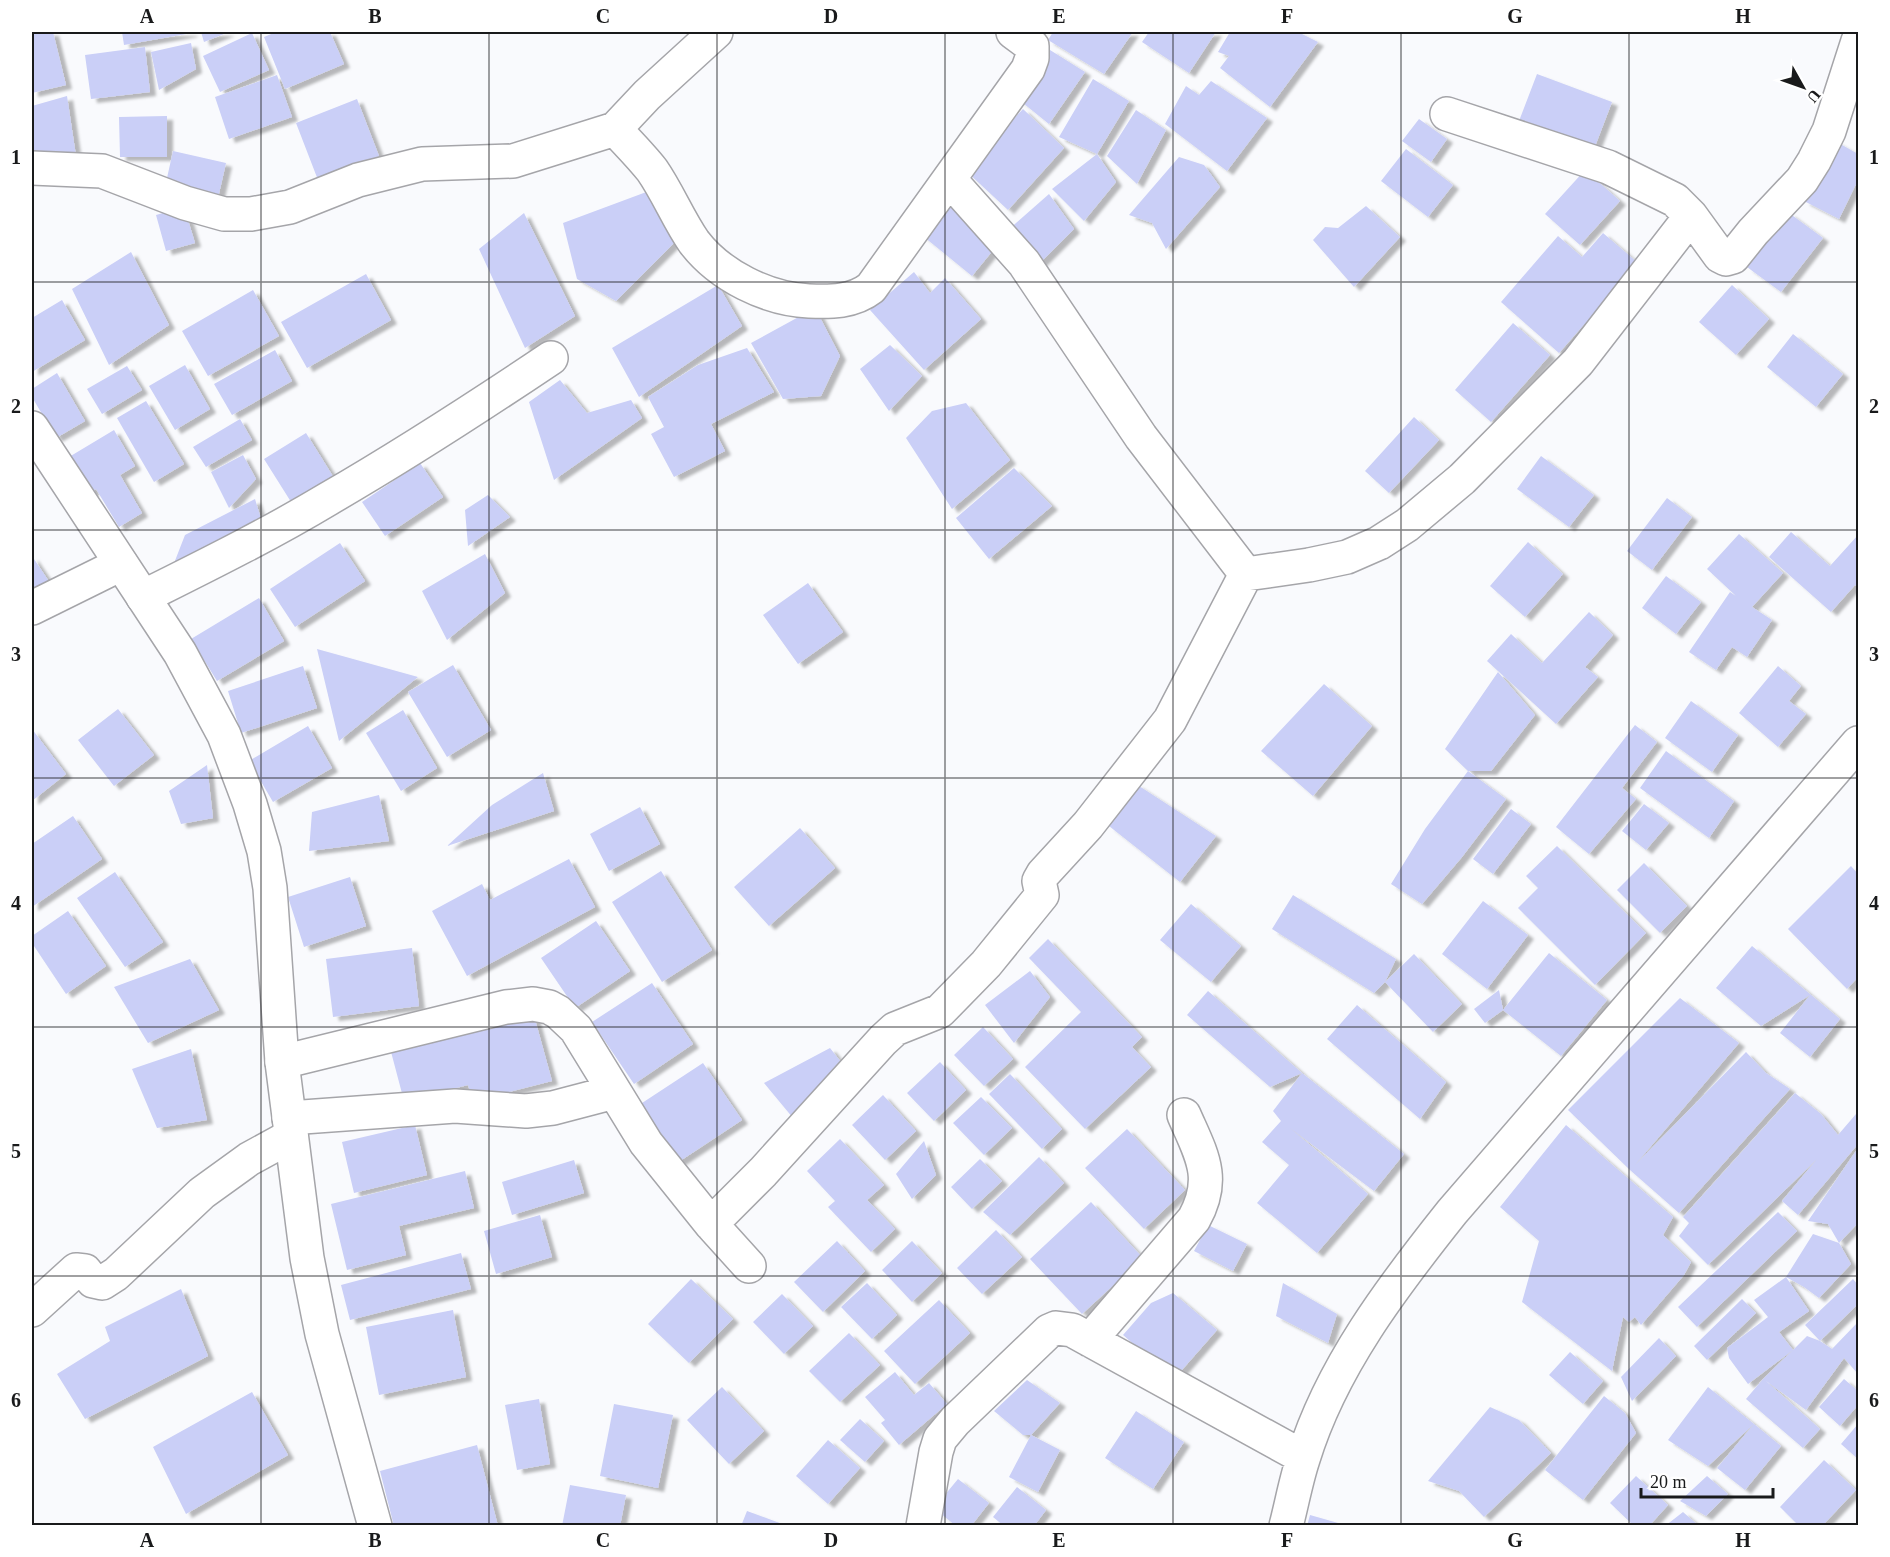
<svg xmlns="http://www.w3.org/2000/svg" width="1890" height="1557" font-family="'Times New Roman',serif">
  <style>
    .building { fill: #cacff7; filter: url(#shadow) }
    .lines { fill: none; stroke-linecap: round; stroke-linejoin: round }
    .street-casing { stroke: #a5a5a9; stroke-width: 36 }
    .secondary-casing { stroke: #a5a5a9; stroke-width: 36 }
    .street { stroke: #fff; stroke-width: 33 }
    .secondary { stroke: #fff; stroke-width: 33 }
    .grid { fill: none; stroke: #191a1b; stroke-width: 1.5; stroke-opacity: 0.55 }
    .neatline { fill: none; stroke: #191a1b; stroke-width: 2 }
    .grid-label { font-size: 20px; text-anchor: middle; font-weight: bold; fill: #191a1b }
  </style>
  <defs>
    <filter id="shadow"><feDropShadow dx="6" dy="4" stdDeviation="1.5" flood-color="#0004"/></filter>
  </defs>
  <rect width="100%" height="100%" fill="#f9fafd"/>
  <path class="building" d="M38,32H53L66,85L32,93V34Z
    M122,32H191L192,33L124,45Z
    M201,32H229L204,42Z
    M276,32H330L344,64L285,89L264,37Z
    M1053,32H1133L1104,74L1048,40Z
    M1149,32H1216L1189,73L1142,42Z
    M1230,32H1298L1318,42L1270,107L1220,68L1229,56L1218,52Z
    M252,33L269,70L220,92L203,56Z
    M191,43L196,69L159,90L151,52Z
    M145,47L150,92L91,99L85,55Z
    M1050,50L1085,72L1049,124L1018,99Z
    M1537,74L1612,102L1594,149L1519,121Z
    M277,75L292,117L229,139L215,97Z
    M1093,79L1129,101L1097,154L1059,137Z
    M1211,81L1267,118L1227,171L1165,124L1186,86L1199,95Z
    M67,96L76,156L32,157V106Z
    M357,99L379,156L318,180L296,123Z
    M1023,109L1064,148L1008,210L965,170Z
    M1136,110L1166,130L1137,184L1107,156Z
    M167,116V157H120L119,117Z
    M1419,119L1447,139L1431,162L1402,141Z
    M1835,141L1858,154V180L1839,219L1804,201Z
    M1406,149L1453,185L1428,217L1381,181Z
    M173,151L226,163L218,198L165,187Z
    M1097,154L1116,182L1084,221L1052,189Z
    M1179,157L1204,165L1220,187L1166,249L1152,223L1129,215Z
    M1585,170L1620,201L1580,245L1545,214Z
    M649,191L664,206L674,243L616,301L577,279L563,223Z
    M1049,194L1074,229L1037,266L1007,231Z
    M955,196L994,249L972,276L918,232Z
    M1366,206L1400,237L1354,287L1313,240L1325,227L1338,228Z
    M184,207L195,243L166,251L156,215Z
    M524,213L575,316L525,348L479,249Z
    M1789,213L1823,238L1781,292L1747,267Z
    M1603,233L1638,263L1559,353L1501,302L1558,236L1582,257Z
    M131,252L169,325L109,365L72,289Z
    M914,272L930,293L945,278L981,319L924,370L870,310Z
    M366,274L391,320L307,368L281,322Z
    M718,285L742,326L639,397L612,348Z
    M1732,285L1769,319L1736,355L1699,322Z
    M253,290L279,336L208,376L182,331Z
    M62,300L85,340L32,372V318Z
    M815,308L840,356L821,396L783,399L751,343Z
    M1513,323L1550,355L1491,422L1455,390Z
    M1793,334L1843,374L1816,407L1767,367Z
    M890,345L922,376L889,411L860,369Z
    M747,348L774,392L711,424L725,451L674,477L651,434L664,427L648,397L698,365Z
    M275,350L292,381L232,415L214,384Z
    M185,365L210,409L175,430L149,386Z
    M127,366L142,390L102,414L87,389Z
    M57,373L85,421L56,438L32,397V389Z
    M560,380L587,413L631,400L642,418L554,480L529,402Z
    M146,401L184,464L154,482L117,418Z
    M966,403L1010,460L952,509L906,438L932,411Z
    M1414,417L1439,440L1389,493L1365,471Z
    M240,419L252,440L206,467L193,447Z
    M114,430L135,466L120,475L142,513L119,527L96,489L90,493L69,457Z
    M306,433L339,486L298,513L264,459Z
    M243,455L256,479L229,508L211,472Z
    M1541,456L1594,495L1569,527L1517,489Z
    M420,463L443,497L385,536L362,502Z
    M1014,468L1052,506L989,559L956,518Z
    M488,495L510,517L468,546L465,510Z
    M1667,498L1692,517L1652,570L1627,551Z
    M255,499L265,532L171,571L185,535Z
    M1791,532L1830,566L1858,535V587L1855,585L1831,612L1769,557Z
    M1739,534L1783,573L1752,607L1772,620L1747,657L1732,647L1716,670L1689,652L1730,592L1736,596L1707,569Z
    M1528,542L1563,574L1525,617L1490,586Z
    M340,543L365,581L295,627L270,589Z
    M485,554L505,593L447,640L422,591Z
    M32,556L50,583L32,596Z
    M1666,576L1701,602L1676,634L1642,608Z
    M808,583L843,632L798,664L763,615Z
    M259,598L284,641L217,681L191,639Z
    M1589,612L1613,635L1585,667L1598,677L1556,724L1487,661L1511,634L1542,663Z
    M317,649L418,677L339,741Z
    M453,665L491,730L447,757L408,692Z
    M303,666L317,708L241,733L228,691Z
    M1778,666L1801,686L1789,701L1806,714L1778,747L1739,713Z
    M1498,672L1535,715L1491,771H1468L1506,799L1462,857L1422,904L1391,884L1425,829L1468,771L1445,749Z
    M1324,684L1372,726L1313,796L1261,751Z
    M1691,701L1738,735L1712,772L1665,738Z
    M118,709L154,755L114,786L78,740Z
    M403,710L437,768L401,791L366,733Z
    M1635,725L1657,742L1622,788L1636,799L1589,854L1556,827Z
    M308,726L332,768L273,802L249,761Z
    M32,729L66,774L32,801Z
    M1666,751L1734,801L1709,838L1640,788Z
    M207,765L213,818L181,824L169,791Z
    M543,773L554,811L447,846L492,805Z
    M1136,784L1216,836L1180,882L1109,826Z
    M379,795L389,841L309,851L312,812Z
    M1644,804L1669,823L1646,850L1622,831Z
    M640,807L660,844L609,871L590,834Z
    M1511,809L1531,824L1493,874L1473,859Z
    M73,816L102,859L32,907V844Z
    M800,828L835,868L769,926L734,887Z
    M1557,846L1646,933L1595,985L1518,908L1538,888L1526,876Z
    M569,859L595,907L467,976L432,911L482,884L490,900Z
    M1644,863L1687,906L1660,933L1617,890Z
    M1851,866L1858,874V977L1847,989L1788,929Z
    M661,871L712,950L662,982L612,902Z
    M115,872L163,942L125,967L77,898Z
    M350,877L366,926L304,947L288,897Z
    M1293,895L1396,959L1385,982L1374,993L1272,929Z
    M1483,901L1528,935L1487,989L1442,954Z
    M1191,904L1241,946L1211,982L1160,940Z
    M68,911L106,966L66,994L32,943V936Z
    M596,921L630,971L575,1008L541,958Z
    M1048,939L1142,1037L1132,1047L1151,1067L1085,1129L1025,1067L1081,1012L1029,958Z
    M1752,946L1840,1019L1810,1057L1780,1033L1810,995L1761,1026L1716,988Z
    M412,948L419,1006L333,1017L326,959Z
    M1549,953L1607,1000L1561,1056L1503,1010Z
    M1414,954L1462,1004L1433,1032L1385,982Z
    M190,959L219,1010L148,1043L114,987Z
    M1030,971L1050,997L1014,1043L985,1005Z
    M652,983L693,1044L634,1084L592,1022Z
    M1499,990L1503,1010L1485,1023L1474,1009Z
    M1208,991L1302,1073L1270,1087L1187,1015Z
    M1680,998L1739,1043L1635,1165L1746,1052L1766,1073L1790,1089L1679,1213L1630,1170L1568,1110Z
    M1357,1005L1446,1082L1420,1119L1327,1039Z
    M533,1012L552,1081L473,1101L468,1085L404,1101L390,1048Z
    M983,1027L1013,1059L984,1086L954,1055Z
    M830,1048L848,1071L798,1124L764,1083Z
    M191,1049L207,1120L157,1128L132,1069Z
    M940,1062L966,1090L934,1121L907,1093Z
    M703,1063L742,1120L677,1163L639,1105Z
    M1302,1073L1404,1154L1374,1191L1290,1128L1368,1194L1317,1253L1257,1203L1289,1165L1262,1142L1281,1121L1273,1111Z
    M1010,1074L1062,1129L1042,1149L989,1094Z
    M1795,1093L1821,1114L1838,1135L1856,1114L1858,1116V1144L1798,1215L1782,1201L1817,1159L1708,1265L1679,1236L1689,1223L1683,1217Z
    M883,1095L916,1131L885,1160L852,1125Z
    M981,1097L1012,1128L984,1155L953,1123Z
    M415,1125L427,1175L354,1193L342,1142Z
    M1566,1125L1673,1217L1663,1235L1691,1262L1684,1275L1641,1325L1635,1317L1629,1322L1623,1317L1612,1371L1522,1302L1539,1241L1500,1207Z
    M1127,1129L1185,1190L1144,1229L1085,1168Z
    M840,1139L884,1185L867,1200L895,1229L871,1252L828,1207L835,1201L807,1171Z
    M924,1141L936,1175L912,1199L896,1174Z
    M1858,1148V1223L1839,1243L1851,1264L1819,1298L1804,1287L1786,1277L1809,1311L1779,1332L1793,1350L1807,1336L1820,1341L1832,1349L1858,1322V1374L1844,1358L1806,1410L1766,1381L1820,1429L1803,1448L1746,1399L1763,1379L1793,1350L1748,1384L1729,1358L1727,1348L1768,1317L1754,1300L1786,1277L1813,1234L1839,1243L1828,1224L1808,1221Z
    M1039,1157L1064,1183L1010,1235L983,1212Z
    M980,1159L1002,1181L972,1209L951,1187Z
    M574,1160L584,1193L512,1215L502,1182Z
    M465,1171L474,1208L399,1226L406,1255L347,1270L331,1204Z
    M1091,1202L1143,1258L1082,1314L1030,1259Z
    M1778,1212L1797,1231L1697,1327L1678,1307Z
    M540,1215L552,1257L496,1274L484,1231Z
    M1208,1225L1247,1244L1233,1271L1194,1251Z
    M996,1230L1022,1257L982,1294L957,1268Z
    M837,1241L865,1271L823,1312L794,1282Z
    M912,1241L942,1273L912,1302L882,1270Z
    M461,1253L471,1289L350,1320L341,1285Z
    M691,1279L733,1319L689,1363L648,1324Z
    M1853,1279L1858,1285V1304L1820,1341L1805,1325Z
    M867,1283L897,1315L872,1339L841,1307Z
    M1283,1283L1337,1314L1328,1343L1276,1316Z
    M181,1289L208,1356L85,1419L57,1374L110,1341L105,1327Z
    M1173,1293L1217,1330L1174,1379L1123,1335L1151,1303Z
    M782,1294L813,1326L784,1354L753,1322Z
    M1742,1299L1756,1313L1707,1360L1694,1346Z
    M939,1300L970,1333L915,1384L884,1351Z
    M453,1310L466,1377L379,1395L366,1327Z
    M849,1333L880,1365L840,1402L809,1371Z
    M1659,1338L1676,1356L1632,1401L1621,1377Z
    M1570,1352L1603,1381L1583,1404L1549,1375Z
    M895,1372L914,1395L929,1383L947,1404L899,1445L881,1423L885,1420L865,1397Z
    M1844,1379L1858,1391V1405L1840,1426L1819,1407Z
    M1027,1380L1060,1403L1031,1435H1023L994,1411Z
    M722,1387L764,1431L729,1464L687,1420Z
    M1708,1387L1754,1424L1781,1446L1745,1490L1717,1468L1754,1424L1708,1466L1668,1440Z
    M252,1392L288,1455L186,1514L153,1447Z
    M1604,1396L1625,1413L1636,1433L1583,1500L1545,1470Z
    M539,1399L550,1464L517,1470L505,1405Z
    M614,1404L673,1415L658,1488L600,1476Z
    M1490,1407L1519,1420L1551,1453L1484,1517L1459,1491L1428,1481Z
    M1136,1411L1184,1442L1153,1489L1105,1458Z
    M860,1419L884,1441L865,1462L840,1440Z
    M1858,1424V1459L1841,1444Z
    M1031,1435L1060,1450L1038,1492L1009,1477Z
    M828,1440L860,1468L828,1504L796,1476Z
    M477,1445L498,1526H394L380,1471Z
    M1824,1460L1856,1490L1822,1526H1799L1780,1507Z
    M1636,1476L1668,1505L1649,1526H1634L1610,1503Z
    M1707,1476L1728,1494L1706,1516L1680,1501Z
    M958,1479L989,1503L971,1526H956L934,1508Z
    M570,1485L626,1495L620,1526H562Z
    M1017,1487L1046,1510L1034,1526H1004L993,1517Z
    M747,1511L785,1525V1526H741Z
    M1683,1512L1699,1526H1665Z
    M1310,1515L1345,1525V1526H1307Z"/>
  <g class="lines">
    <defs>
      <path id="street" d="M1447,114L1608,167L1675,200L1691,216L1720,256L1726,259L1733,257L1753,232L1802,180L1814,161L1829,131L1858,41
        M615,129C628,143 641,156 652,170C668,193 678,219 694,242C720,276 767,299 809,301C831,302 853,302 871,288L1028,69L1032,58V46L1013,32
        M32,168L102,171L185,203L224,214H251L290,207L358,180L422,164L513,161L615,129L647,95L716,32
        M1246,574L1309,565L1347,557L1379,543L1407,525L1462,479L1578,362L1691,216
        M143,597C205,566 268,535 328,499C404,455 478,407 551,358
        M32,608L121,564
        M282,1062L506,1007L533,1004L549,1007L558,1012L576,1029L646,1143L711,1224L749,1266
        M289,1118L455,1106L526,1111L553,1108L614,1092
        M711,1224L763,1172L883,1040L895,1029L940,1011L986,964L1042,895L1039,881L1043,874L1088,825L1170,720L1246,574L1141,437L1024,263L950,180
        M32,1310L76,1270L85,1271L93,1281L102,1283L116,1274L202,1193L249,1159L291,1136
        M1090,1340L1194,1219C1217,1178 1201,1154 1184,1115
        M923,1526L936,1452L940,1439L955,1421L1049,1331L1056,1328L1072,1330L1303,1457
        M1286,1526C1292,1503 1296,1480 1303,1459C1331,1367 1393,1286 1452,1212L1858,743"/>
      <path id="secondary" d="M32,428L180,653L224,735L250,804L264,851L270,888L282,1062L307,1258L322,1334L375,1526"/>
    </defs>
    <use href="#street" class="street-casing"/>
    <use href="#secondary" class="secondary-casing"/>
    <use href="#street" class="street"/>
    <use href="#secondary" class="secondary"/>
  </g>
  <path class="grid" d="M261,32V1526M489,32V1526M717,32V1526M945,32V1526M1173,32V1526M1401,32V1526M1629,32V1526M32,282H1858M32,530H1858M32,778H1858M32,1027H1858M32,1276H1858"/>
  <rect width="1890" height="1557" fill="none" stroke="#ffffff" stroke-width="66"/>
  <g transform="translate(1803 87) rotate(130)" stroke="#ffffff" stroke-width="4.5" paint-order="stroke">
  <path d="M0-4.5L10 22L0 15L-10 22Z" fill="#191a1b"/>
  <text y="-9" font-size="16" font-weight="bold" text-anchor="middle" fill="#191a1b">U</text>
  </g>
  <path d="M1641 1488v9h132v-9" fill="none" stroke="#191a1b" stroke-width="3"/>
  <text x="1650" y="1488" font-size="18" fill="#191a1b" stroke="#ffffff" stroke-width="4.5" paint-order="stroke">20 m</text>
  <rect x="33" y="33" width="1824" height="1491" class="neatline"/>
  <g class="grid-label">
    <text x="147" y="23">A</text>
    <text x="375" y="23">B</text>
    <text x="603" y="23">C</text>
    <text x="831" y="23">D</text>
    <text x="1059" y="23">E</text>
    <text x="1287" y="23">F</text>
    <text x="1515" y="23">G</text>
    <text x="1743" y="23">H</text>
    <text x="16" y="164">1</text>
    <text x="1874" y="164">1</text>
    <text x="16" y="413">2</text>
    <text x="1874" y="413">2</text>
    <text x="16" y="661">3</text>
    <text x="1874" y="661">3</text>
    <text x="16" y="910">4</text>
    <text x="1874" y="910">4</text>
    <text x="16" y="1158">5</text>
    <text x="1874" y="1158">5</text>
    <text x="16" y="1407">6</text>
    <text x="1874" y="1407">6</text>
    <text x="147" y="1547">A</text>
    <text x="375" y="1547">B</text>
    <text x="603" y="1547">C</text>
    <text x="831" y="1547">D</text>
    <text x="1059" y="1547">E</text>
    <text x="1287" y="1547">F</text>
    <text x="1515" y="1547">G</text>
    <text x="1743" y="1547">H</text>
  </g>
</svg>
